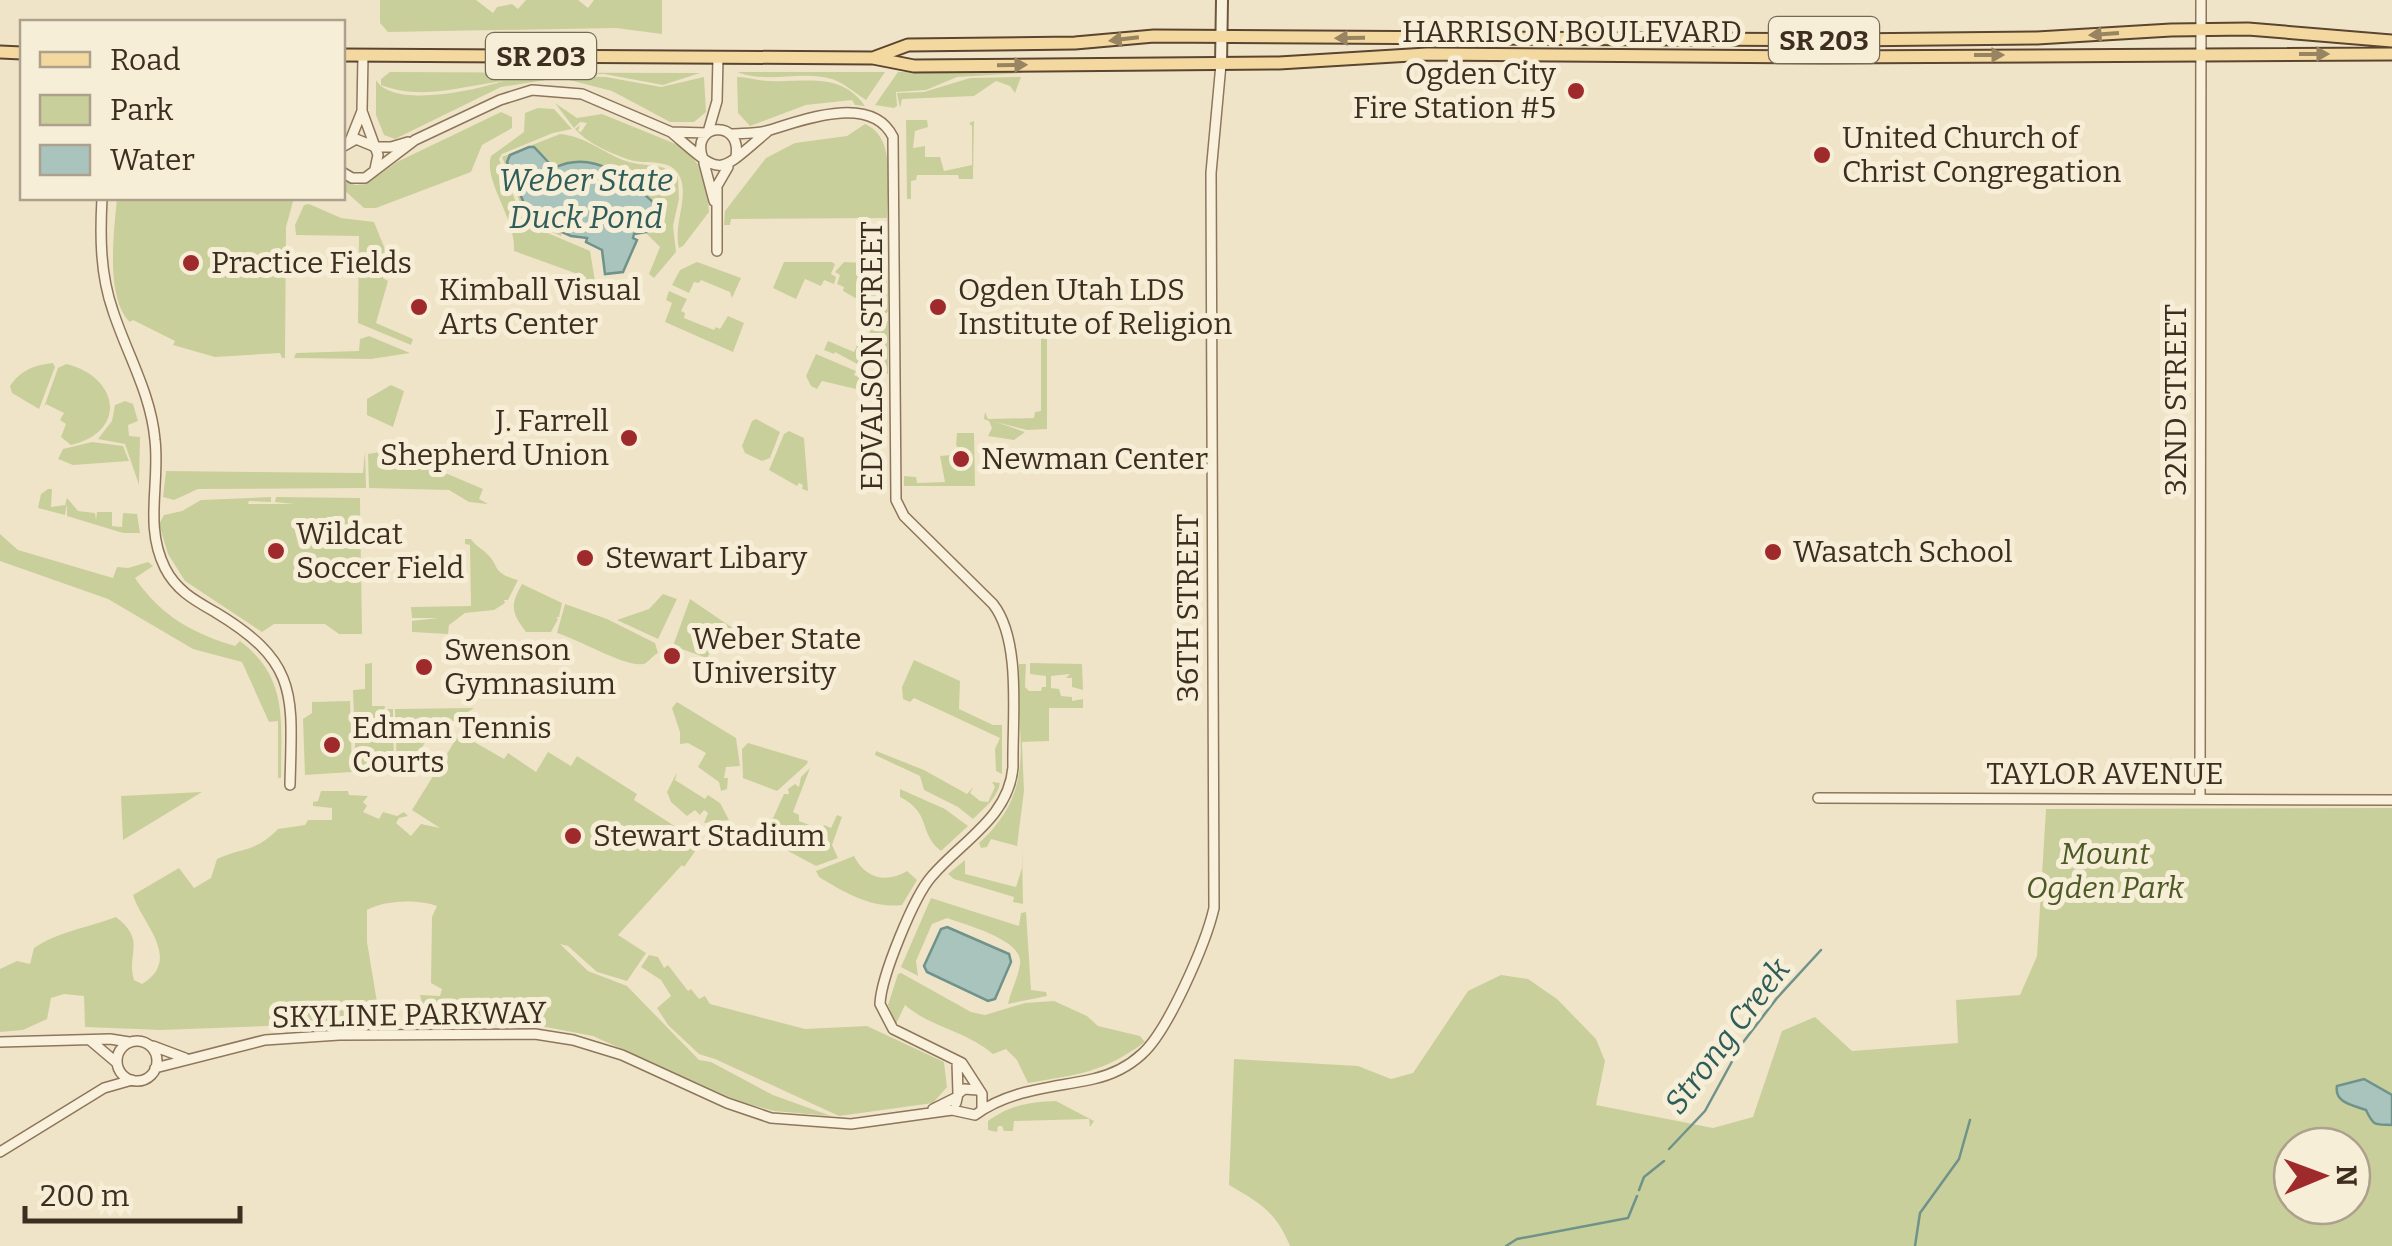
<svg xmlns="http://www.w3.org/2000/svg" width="2392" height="1246" font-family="Bitter,serif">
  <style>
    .green { fill: #c9cf9b; fill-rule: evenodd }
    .water { fill: #a9c4bc; stroke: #6f938a; stroke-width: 2.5 }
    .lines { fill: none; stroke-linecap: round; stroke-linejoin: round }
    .stream { stroke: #6f938a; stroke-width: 2.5 }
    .tertiary-casing { stroke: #8d765c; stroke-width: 12 }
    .secondary-casing { stroke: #6f573f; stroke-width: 14 }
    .primary-casing { stroke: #5b4430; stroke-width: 15 }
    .tertiary { stroke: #faf1dc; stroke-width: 9 }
    .secondary { stroke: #faf1dc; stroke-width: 10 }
    .primary { stroke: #f3d9a0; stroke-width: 11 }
    .oneway { fill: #988460 }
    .poi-dot { fill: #9e2a2b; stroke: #f7eed8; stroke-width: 4 }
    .labels { text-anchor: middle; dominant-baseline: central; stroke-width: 10; stroke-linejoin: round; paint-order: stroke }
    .shield { fill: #f7eed8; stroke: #756857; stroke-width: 2.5 }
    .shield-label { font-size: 28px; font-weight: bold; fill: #3d2e20 }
    .street-label { font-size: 30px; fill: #3d2e20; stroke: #f7eed8 }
    .poi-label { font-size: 30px; fill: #3d2e20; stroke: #f7eed8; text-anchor: start }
    .park-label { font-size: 30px; font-style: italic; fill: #4d5a26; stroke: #f7eed8 }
    .water-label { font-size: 32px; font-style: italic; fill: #2f5d5a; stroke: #f7eed8 }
  </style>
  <rect width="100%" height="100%" fill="#f0e4c8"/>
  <path class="green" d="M380,0H476L493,13L497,7L512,4L518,9L526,0H578L588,8L594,0H662V34L616,28L388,32L380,23Z
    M390,72L700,73L663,85L604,74L521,76L510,79L553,76L552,79L501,87L395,139L384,135L376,115V80C393,109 477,90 503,81C463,86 421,101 381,85V79Z
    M737,72H885L866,100C855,93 844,83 832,79C800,70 767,84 737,72Z
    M898,72H1022V73L957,77L926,90L896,92L897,106L894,108L875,105Z
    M554,76L606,77L661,87L704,77L706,112L694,122H670L612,91Z
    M737,77C748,77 758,81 769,81C806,83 840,71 865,106L855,105L852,100L806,105L750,126L738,113Z
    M1021,77L1015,93L1010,86L996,81L974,96L902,99L900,108L897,93L924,92L970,78Z
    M555,103L577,118L602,114L683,147L700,167L707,188L709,212L683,246L679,248C673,225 689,198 680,177C671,157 647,165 630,160C612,154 587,143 575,129L580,125L578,131L581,132L587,123L580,122L574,128Z
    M538,108L554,109L572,129L553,133L502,154L499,159L524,223L590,251L597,293L589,295L586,277L514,251C516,218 483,181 491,156L524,132L525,113Z
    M501,112L512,117V128L482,145L471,172L376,208H364L343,189V179L355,185L366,184L397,162Z
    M927,120L928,127L915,131L913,148L925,146V157H940L944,171L972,165V126L969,123L974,121L973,179H959L958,175H917L916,180L911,181V199H907L906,120Z
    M865,124C897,137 887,189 887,218L731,219L730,225H724L725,211L766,158L795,143L847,136Z
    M560,134C585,136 603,153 626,161C646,168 662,161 678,177L679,199L673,226L676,252L654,278L649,274L660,247L645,232L653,231L659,217L656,204C622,178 597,148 553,168V164L534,147L507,161L530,218L562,232L561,236L527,220L502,157Z
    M117,198H294L286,227L285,358H282L280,353L215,357L173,345L175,341L133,320L130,322C105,298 114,231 117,198Z
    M309,204L341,218L374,222L389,259L383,278L388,281L376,323L413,339L411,345L358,323L359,236L296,235L295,225L304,205Z
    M697,262L741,278L732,298L730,292L701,280L699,283L694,282L689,293L672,285L680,270Z
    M784,262H832L835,264L831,274L836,277L834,284L824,280L821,286L805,279L796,299L773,288Z
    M844,262L887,264L888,312L872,321L869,320L873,308L843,291L844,287L837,284L840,275L835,272Z
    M669,291L687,299L681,311L685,313L684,318L714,330L716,327L720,329L728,316L744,323L733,352L665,322L672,303L666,300Z
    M1041,317H1047V429L1027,430L996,422L1025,432L1014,440L988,436L992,428L989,421L984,419L985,412L988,419L1034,418L1035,412L1041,411Z
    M888,321V374L875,371L876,366L861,360L859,365L835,352L834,354L824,350L828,341L854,352L858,343L864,346L871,329Z
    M369,336L410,353L371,359L294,358L296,353L359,351L360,339Z
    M816,354L856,371L854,375L860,378L856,389L822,381L817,389L811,386L806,376Z
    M53,363L55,367L39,409L12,393L10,386C21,370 34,365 53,363Z
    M66,364C118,376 129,431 71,445L61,437L66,424L60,420L64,413L46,404L44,407L58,368Z
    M391,385L404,391L393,427L367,415V399Z
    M125,401L133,404L138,421L128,425L129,436L140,437L139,485L125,444L98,439L112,421L115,405Z
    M756,419L780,432L770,458L762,461L745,453L742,446L752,421Z
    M789,431L804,438L808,491L802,489L803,485L799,483L797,486L769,470L784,434Z
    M957,433H974L975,486H904V476L916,477L917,483L945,482L940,456L950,455V464L959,467L971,463V453H963L956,445Z
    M92,442L123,446L129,461L73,465L58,459L63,449Z
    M391,450L483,489L479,499L488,504L469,502L449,490L369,488L368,454Z
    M365,451L366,488L198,489L174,500L163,497L166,471L363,473Z
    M48,489H52L51,507L65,505L67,498L78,511L95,513L96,520L97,512H112V526L122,527L123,513L137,514L140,533H123L67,516V503L65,515L38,508L41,494Z
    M271,497V502L249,501L248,504H294L275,502L276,497L360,498L362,634H339L325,624H274L262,632L185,581L168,554L159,524L164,515L182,511L201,500Z
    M0,534L18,550L113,578L117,567L128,568L148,562L153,566L135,578C161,616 192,633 235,646L240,641C289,678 281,722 281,778H278V721L269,722L242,662L193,649L108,599L0,561Z
    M465,539H471C474,544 479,547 484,551C502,566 489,572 518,580L508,600H504L505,603L494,610L465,613L449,625L448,634L412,632V621L438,618H412L411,607L471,606L470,545L465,544Z
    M522,584L562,603L559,617H556L558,619L551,632H526C511,612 510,605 522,584Z
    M663,594L677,599L658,639L617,620L649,609Z
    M690,599L740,633L738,637L723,631L707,658L673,646Z
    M565,604L607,619L655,643L658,653C652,656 647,664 643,664C625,667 582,641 557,633Z
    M914,660L960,681L959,709L993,725H1002V774L996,771L995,749L1000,738L914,698L910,702L903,699L902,687Z
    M372,663V706H385L383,717L388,709H393L394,770L356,771L353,690L365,689V664Z
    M1030,663L1082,664L1083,690L1072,687V678H1066L1070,674L1051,676V688L1059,689L1061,696L1072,697V701L1083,699V708H1049V741L1022,742L1024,791L1017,846L991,839L987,847L981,848L979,843C1041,787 1014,736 1019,664H1026L1025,687L1029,691H1041L1042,687H1046V676L1030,674Z
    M350,701L352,772L305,775L303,719L312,713V702Z
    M677,702L736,738L740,766L726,767L724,778H728L727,789L721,791L719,782L698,767L706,753L688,743L680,744V732L672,708Z
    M474,708L443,728L434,739L428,738L407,770L397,772L395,709Z
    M462,735L504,759L508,753L536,772L548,752L571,766L577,756L637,794L634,800L701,843L684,867L682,865L618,935L646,953L627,981L597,972L568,946L560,944L588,971L627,986L699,1060L711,1062L773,1095L831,1116L774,1111L740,1102L593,1036L546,1027L469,1025L456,1016L425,1014L420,995L440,996L442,989L431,983L432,917L437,906C418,899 385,900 367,910V942L378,1008L377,1022L161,1030L85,1027L84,996L64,994L51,998L47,1019L23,1030L0,1032V969L17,961L30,964L34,948C57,932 90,927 116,917C147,941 126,953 134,980L142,984C183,959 142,924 133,895L179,868L194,888L211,878L217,859C245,846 254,853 278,829L305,825L308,820H332V808L313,806V802L318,801L321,791H348L349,795L368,796L363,802L367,806L363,812L379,819L383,812L397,816L404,812L408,816L399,818L396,823L411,836L421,824L440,828L412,810L458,736Z
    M748,743L808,761L807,764L777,791L743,778L742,749Z
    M876,751L924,770L967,794L974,786L970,793L980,801L988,802L995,787L992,782L1000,783C997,799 984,808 973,819L958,807L924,790L920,776L875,755Z
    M810,768L793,812L799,815V821L822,830L824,825L831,828L837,815L842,817L832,845L838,858L816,866L764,838L784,794H789L788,789L795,784L799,787L801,777Z
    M677,772L675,780L705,799L708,795L720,803L729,820L704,823L708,813L704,810L700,815L695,810L687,816L671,802L667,792Z
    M900,789L945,809L968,826L941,851C918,833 932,813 900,797Z
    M202,792L123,840L121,796Z
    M2392,808V1246H1290C1276,1212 1260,1203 1229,1185L1234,1059L1358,1066L1391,1079L1413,1073L1468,991L1501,975L1528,979L1557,999L1596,1039L1605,1061L1596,1105L1713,1128L1753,1117L1782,1031L1815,1017L1852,1051L1958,1043L1956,1000L2020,995L2037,956L2046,809ZM2292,1146H2352V1206H2292Z
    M1022,848L1023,904L1013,902L1014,897L954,879L948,874L965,860V874L1016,887L1022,868Z
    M854,856C865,878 886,884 907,871L917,880L902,905C871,909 842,891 819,877L816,871Z
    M931,898L1019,926L1021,913L1026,912L1031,990L1046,992L1047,996L1008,1004C1011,990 1018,978 1020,964C1024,940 966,925 947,918L932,924L916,961L918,976L901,967Z
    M649,955L658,957L664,968L668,965L688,991L691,989L699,999L705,996L710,1004L805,1029L867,1026L944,1062L947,1087L933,1103L839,1116L715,1059L699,1054L668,1025L657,1008L671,996L661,980L641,967Z
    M901,973L971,1012L985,1015L1025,1003L1054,1001L1087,1016L1098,1026L1140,1036L1145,1042C1100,1074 1079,1074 1028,1083L1017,1060L1006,1049L993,1054C966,1031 930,1027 905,1005L896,1024L888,1005L898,974Z
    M1056,1101L1094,1121L1090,1127L1089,1119L1014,1121L1013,1131H1004L1002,1126H998L997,1132L988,1130V1121C1010,1105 1030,1102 1056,1101Z"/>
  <path class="water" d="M529,147H534L554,168C594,148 629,179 658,207L659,217L652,231L634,234L633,238L637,240L623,272L605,274L602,250L586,242L587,238L571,236L530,218L507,162L510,155Z
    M947,927L1009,954L1011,962L995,999L988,1001L927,972L924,966L941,929Z
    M2364,1079L2392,1095V1125C2375,1124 2374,1127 2366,1110C2353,1105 2334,1103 2337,1086Z"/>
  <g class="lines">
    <path class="stream" d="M1669,1149L1705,1111L1741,1045L1777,998L1821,950
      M1639,1190L1644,1177L1664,1161
      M1506,1246L1517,1239L1628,1218L1637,1196
      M1915,1246L1920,1213L1959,1159L1970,1120"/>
    <defs>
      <path id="tertiary" d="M363,55L362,111L378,155L375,169
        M671,132C724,177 715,176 767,132
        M708,132L717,101L718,57
        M731,134C744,133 758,134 770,130C805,119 872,94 893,137L896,500L904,516L993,604C1022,641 1012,720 1013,767C1009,817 962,841 932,876C914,896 881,977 880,1004L893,1029L962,1063L982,1094V1110
        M350,141L362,111
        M342,147L356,139L373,146
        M374,147H391L408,142
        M703,159C689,123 742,118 736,156
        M704,163L714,201
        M342,172L352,178H365L415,140L500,100L532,90L582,94L671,132L707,133
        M102,198C100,236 100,274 113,311C127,354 151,394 155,440C160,484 144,526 165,568C176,590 194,600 215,612C300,663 292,695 290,785
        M717,251V186L728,167
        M1818,798L2392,800
        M2200,799L2201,0
        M91,1041L117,1063
        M117 1061a20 20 0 1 1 40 0a20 20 0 1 1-40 0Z
        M0,1042L110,1039L129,1042
        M153,1046L185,1058
        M957,1061L958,1094
        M155,1068L265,1040L339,1035L535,1034L573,1040L622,1055L727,1103L771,1118L851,1124L952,1110L975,1115C1010,1089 1053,1088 1093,1079C1111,1075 1128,1067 1142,1054C1168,1031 1206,943 1214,908L1211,173L1221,64
        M956,1103L958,1094L964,1089L978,1090
        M933,1109L957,1097
        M0,1152L104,1088L132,1080"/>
      <path id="secondary" d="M1221,64L1222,0"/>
      <path id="primary" d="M0,52L22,53
        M342,55L873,58L914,66L1279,63L1427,54L1825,57L2392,54
        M873,58L908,45L1075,43L1154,36L1845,40L2037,38L2171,30L2248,29L2392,41"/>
    </defs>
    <use href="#tertiary" class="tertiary-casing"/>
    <use href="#secondary" class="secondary-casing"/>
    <use href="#primary" class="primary-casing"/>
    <use href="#tertiary" class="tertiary"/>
    <use href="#secondary" class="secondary"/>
    <use href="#primary" class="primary"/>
  </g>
  <defs><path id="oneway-solid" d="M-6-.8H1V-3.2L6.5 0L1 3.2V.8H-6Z" transform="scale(2.5)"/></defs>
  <g class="oneway">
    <use href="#oneway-solid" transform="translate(2104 34) rotate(176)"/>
    <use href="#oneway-solid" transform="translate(1350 38) rotate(179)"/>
    <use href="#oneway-solid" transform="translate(1124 39) rotate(173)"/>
    <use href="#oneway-solid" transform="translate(2314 54)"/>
    <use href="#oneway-solid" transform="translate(1989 55)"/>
    <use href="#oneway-solid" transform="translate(1012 65) rotate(-1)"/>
  </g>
  <g class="poi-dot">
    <circle cx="1576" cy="91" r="10"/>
    <circle cx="1822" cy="155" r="10"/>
    <circle cx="191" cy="263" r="10"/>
    <circle cx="419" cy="307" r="10"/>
    <circle cx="938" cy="307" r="10"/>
    <circle cx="629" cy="438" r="10"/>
    <circle cx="961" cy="459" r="10"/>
    <circle cx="276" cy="551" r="10"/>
    <circle cx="1773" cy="552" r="10"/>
    <circle cx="585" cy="558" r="10"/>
    <circle cx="672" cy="656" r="10"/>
    <circle cx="424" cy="667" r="10"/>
    <circle cx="332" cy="745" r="10"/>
    <circle cx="573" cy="836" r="10"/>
  </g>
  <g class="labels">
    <g class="shield">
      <rect x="1769" y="17" width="110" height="46" rx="8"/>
      <rect x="486" y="33" width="110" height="46" rx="8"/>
    </g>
    <g class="shield-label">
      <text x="1824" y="40">SR 203</text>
      <text x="541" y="56">SR 203</text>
    </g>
    <g class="street-label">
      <text x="1572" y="32">HARRISON BOULEVARD</text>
      <text transform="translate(872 356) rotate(-90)">EDVALSON STREET</text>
      <text transform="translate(2176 400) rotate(-90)">32ND STREET</text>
      <text transform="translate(1188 608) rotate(-90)">36TH STREET</text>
      <text x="2105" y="774">TAYLOR AVENUE</text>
      <text transform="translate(409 1015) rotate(-1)">SKYLINE PARKWAY</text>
    </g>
    <g class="poi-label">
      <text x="1556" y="74" text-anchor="end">Ogden City<tspan x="1556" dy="34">Fire Station #5</tspan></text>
      <text x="1842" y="138">United Church of<tspan x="1842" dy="34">Christ Congregation</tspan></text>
      <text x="211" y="263">Practice Fields</text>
      <text x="439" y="290">Kimball Visual<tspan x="439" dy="34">Arts Center</tspan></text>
      <text x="958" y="290">Ogden Utah LDS<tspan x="958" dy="34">Institute of Religion</tspan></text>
      <text x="609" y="421" text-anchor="end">J. Farrell<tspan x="609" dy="34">Shepherd Union</tspan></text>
      <text x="981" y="459">Newman Center</text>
      <text x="296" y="534">Wildcat<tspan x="296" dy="34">Soccer Field</tspan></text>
      <text x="1793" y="552">Wasatch School</text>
      <text x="605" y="558">Stewart Libary</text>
      <text x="692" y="639">Weber State<tspan x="692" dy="34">University</tspan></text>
      <text x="444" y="650">Swenson<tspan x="444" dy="34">Gymnasium</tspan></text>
      <text x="352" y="728">Edman Tennis<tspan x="352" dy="34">Courts</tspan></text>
      <text x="593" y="836">Stewart Stadium</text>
    </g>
    <g class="park-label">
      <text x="2105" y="854">Mount<tspan x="2105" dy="34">Ogden Park</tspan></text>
    </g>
    <g class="water-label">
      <text x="586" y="180">Weber State<tspan x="586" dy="37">Duck Pond</tspan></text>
      <text transform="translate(1727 1036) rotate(-53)">Strong Creek</text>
    </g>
  </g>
  <rect x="20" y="20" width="325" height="180" fill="#f7eed8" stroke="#ada18e" stroke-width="2.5"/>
  <rect x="40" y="52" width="50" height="15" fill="#f3d9a0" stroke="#ada18e" stroke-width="2.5"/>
  <text x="110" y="70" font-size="30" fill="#3d2e20">Road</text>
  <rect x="40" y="95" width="50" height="30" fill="#c9cf9b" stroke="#ada18e" stroke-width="2.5"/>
  <text x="110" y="120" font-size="30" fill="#3d2e20">Park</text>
  <rect x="40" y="145" width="50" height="30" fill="#a9c4bc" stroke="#ada18e" stroke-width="2.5"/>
  <text x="110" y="170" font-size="30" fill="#3d2e20">Water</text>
  <g transform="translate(2322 1176) rotate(89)"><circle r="48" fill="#f7eed8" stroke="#ada18e" stroke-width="2.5"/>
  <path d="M0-8L18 38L0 25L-18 38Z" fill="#9e2a2b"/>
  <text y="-15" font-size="28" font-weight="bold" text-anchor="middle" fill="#3d2e20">N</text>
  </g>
  <path d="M25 1206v15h215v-15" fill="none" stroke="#3d2e20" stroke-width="5"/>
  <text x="40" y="1206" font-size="30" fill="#3d2e20" stroke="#f7eed8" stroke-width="8" paint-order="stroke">200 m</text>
</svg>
